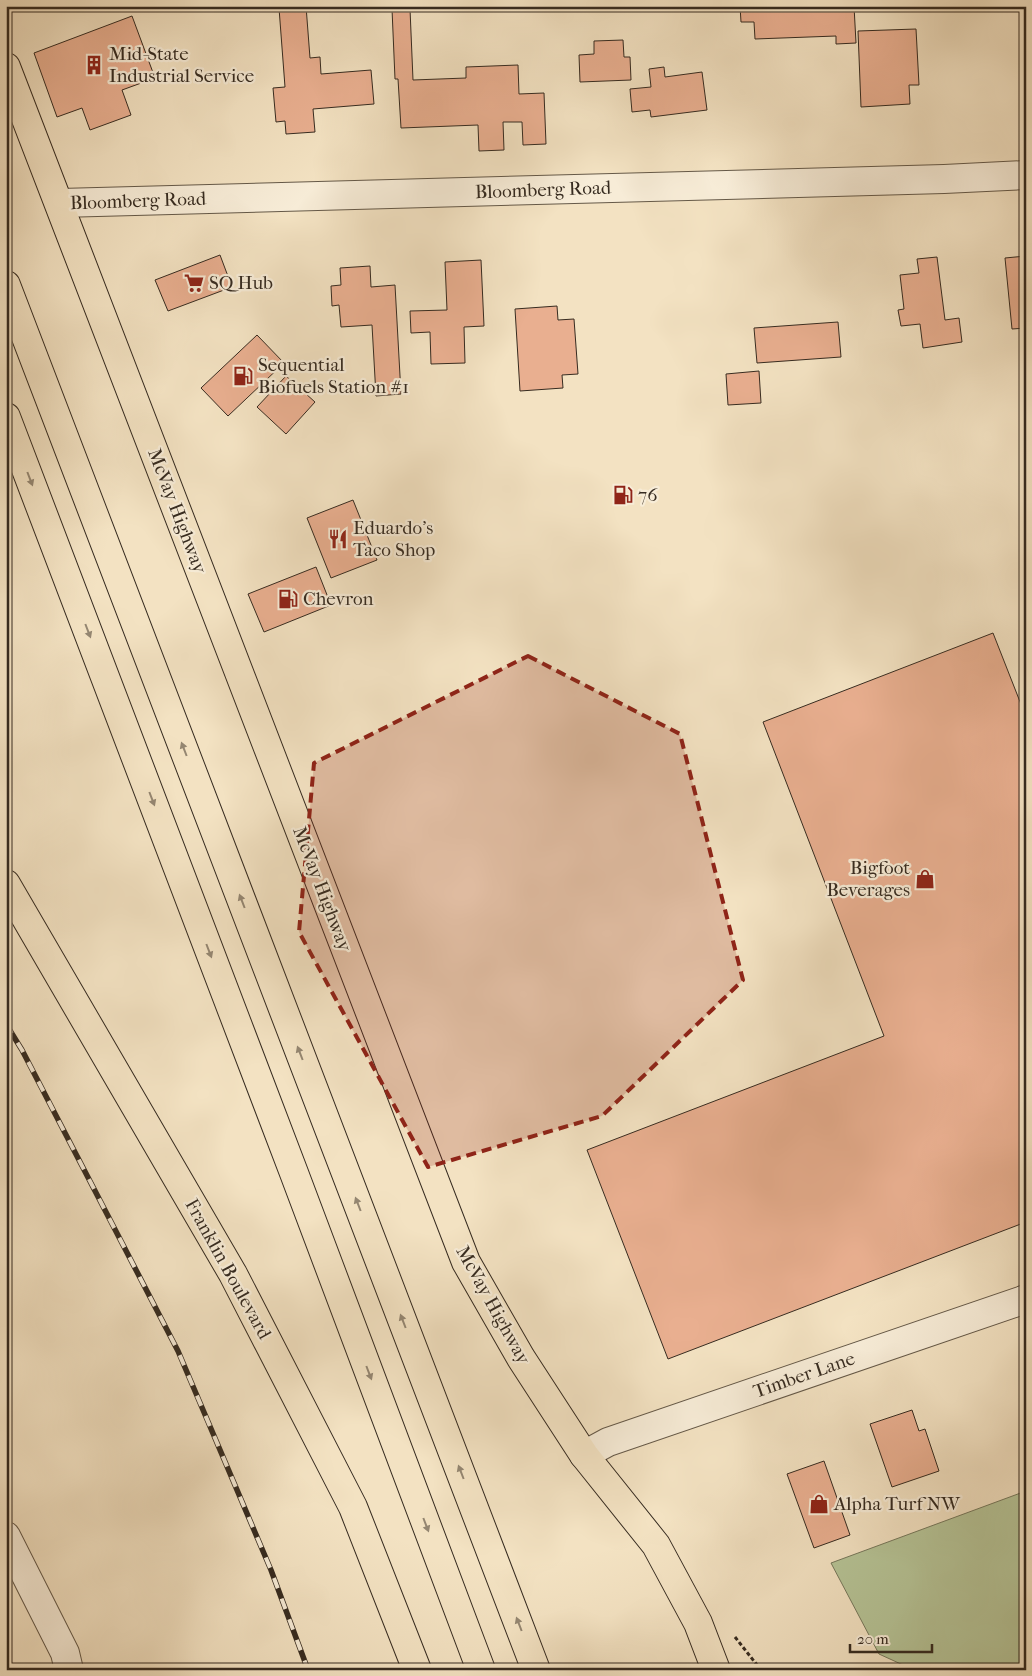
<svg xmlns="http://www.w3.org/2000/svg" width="1032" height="1676" font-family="'IM FELL French Canon',serif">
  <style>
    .green { fill: #b6c497; stroke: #76785c }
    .building { fill: #e9af90; stroke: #362b20 }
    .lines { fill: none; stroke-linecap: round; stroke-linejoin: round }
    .minor-casing { stroke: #655948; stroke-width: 30 }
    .major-casing { stroke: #362b20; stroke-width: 30 }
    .highway-casing { stroke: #362b20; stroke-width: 30 }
    .path { stroke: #362b20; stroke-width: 3; stroke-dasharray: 4 2.5; stroke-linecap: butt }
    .minor { stroke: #f7ecd7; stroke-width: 28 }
    .major { stroke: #f3e2c2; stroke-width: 28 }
    .highway { stroke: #f3e2c2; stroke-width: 28 }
    .rail-casing { stroke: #362b20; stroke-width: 5.5 }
    .rail { stroke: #f7ecd7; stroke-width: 4; stroke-dasharray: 11; stroke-linecap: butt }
    .oneway { fill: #948671 }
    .marked { fill: #8f2418; fill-opacity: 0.2; stroke: #8f2418; stroke-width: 4; stroke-dasharray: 10 6; stroke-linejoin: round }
    .labels { text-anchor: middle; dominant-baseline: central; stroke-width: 4.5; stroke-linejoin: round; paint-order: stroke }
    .poi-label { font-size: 19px; fill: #362b20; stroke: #f7ecd7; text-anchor: start }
    .street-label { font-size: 19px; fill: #362b20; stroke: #f7ecd7 }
  </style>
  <rect width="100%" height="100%" fill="#f3e2c2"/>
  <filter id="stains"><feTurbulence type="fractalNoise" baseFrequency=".004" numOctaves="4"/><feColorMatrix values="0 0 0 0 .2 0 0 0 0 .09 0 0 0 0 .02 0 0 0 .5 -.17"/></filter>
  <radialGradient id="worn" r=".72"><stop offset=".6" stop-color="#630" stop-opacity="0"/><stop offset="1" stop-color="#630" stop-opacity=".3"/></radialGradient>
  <path class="green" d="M1026,1491V1670H914L879,1654L831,1563Z"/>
  <path class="building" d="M306,6L310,58L320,57L321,74L371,70L374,104L313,109L315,132L286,134L285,121L276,122L273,88L285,87L279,8Z
    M740,6H854L856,43L836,44V36L755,39L754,22H741Z
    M392,9H410L413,80L466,78V67L518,65L519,94L544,93L546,144L523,145L522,122H503L504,150L479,151L478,125L401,128L398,79H395Z
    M132,16L155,78L122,90L131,115L90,130L82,108L57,117L34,53Z
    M916,29L919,85H909L910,104L861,107L858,31Z
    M623,40L624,57H630L631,80L580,82L579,55L594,54V41Z
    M664,67L665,77L702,72L707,110L651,117L650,110L632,112L630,89L651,87L649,69Z
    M220,255L232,287L168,311L155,280Z
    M1026,256V328L1012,329L1005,258Z
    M937,257L945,320L959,318L962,342L923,348L920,324L901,326L898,310L904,309L900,275L919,273L917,259Z
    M481,260L484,326L464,327L465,363L431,364L430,332L411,333L410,311L447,310L445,262Z
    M370,266L371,287L395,285L401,394L376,396L372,325L341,327L339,305L332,306L331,286L341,285L340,268Z
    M557,306L558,320L574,319L578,374L562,375L563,388L520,391L515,309Z
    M838,322L841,357L757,363L754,328Z
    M257,335L284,363L228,416L201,388Z
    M759,371L761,403L728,405L726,374Z
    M286,376L315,402L286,434L257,407Z
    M353,500L377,560L331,578L307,518Z
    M316,567L331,605L264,632L248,594Z
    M993,633L1026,717V1222L668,1359L587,1150L884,1036L763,722Z
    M912,1410L919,1431L925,1429L939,1471L892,1487L870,1424Z
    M824,1461L850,1535L814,1548L787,1474Z"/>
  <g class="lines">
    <defs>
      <path id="minor" d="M60,203L944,179L1026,175
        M584,1455L608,1442L1026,1299
        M6,1536L65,1653L69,1670"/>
      <path id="major" d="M6,67L466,1262L521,1358L584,1455L656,1545L698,1623L716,1670
        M6,884L233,1274L353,1507L417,1670"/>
      <path id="highway" d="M6,285L536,1670
        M6,417L294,1173L481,1670"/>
    </defs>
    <use href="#minor" class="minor-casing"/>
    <use href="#major" class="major-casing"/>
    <use href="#highway" class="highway-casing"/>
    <path class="path" d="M735,1637L761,1670"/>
    <use href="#minor" class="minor"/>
    <use href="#major" class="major"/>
    <use href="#highway" class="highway"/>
    <defs>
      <path id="rail" d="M6,1024L22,1050L178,1351L271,1570L308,1670"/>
    </defs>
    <use href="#rail" class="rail-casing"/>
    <use href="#rail" class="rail"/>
  </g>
  <defs><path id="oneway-solid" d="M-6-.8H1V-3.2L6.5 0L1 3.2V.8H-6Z" transform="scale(1.25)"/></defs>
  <g class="oneway">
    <use href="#oneway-solid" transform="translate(30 479) rotate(69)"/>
    <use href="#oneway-solid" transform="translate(88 631) rotate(69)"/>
    <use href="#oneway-solid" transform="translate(184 749) rotate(-111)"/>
    <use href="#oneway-solid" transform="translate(152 799) rotate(69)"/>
    <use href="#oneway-solid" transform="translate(242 901) rotate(-111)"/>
    <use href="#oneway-solid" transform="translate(209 951) rotate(69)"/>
    <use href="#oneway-solid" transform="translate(300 1053) rotate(-111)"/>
    <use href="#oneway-solid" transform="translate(358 1204) rotate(-111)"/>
    <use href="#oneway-solid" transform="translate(403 1321) rotate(-111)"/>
    <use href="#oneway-solid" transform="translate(369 1373) rotate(69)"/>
    <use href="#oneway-solid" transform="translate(461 1472) rotate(-111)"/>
    <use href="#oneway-solid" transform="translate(426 1525) rotate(69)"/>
    <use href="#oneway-solid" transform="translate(519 1624) rotate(-111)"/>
  </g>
  <path class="marked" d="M528,656L680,734L743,980L602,1116L428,1167L299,932L314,763Z"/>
  <defs>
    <symbol id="building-bare" viewBox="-9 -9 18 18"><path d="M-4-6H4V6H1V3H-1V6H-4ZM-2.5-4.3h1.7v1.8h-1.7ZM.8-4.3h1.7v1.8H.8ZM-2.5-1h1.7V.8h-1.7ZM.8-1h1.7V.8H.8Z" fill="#8f2418" stroke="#f7ecd7" stroke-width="2.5" paint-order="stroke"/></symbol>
    <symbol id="supermarket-bare" viewBox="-9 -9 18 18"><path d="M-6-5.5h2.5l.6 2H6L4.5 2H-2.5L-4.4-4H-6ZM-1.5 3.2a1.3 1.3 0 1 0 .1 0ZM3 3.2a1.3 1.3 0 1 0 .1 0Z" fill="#8f2418" stroke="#f7ecd7" stroke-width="2.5" paint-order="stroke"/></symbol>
    <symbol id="fuel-bare" viewBox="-9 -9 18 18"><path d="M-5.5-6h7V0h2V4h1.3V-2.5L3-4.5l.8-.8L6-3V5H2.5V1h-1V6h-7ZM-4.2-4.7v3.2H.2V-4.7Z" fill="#8f2418" stroke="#f7ecd7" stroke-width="2.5" paint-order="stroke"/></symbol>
    <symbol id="restaurant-bare" viewBox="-9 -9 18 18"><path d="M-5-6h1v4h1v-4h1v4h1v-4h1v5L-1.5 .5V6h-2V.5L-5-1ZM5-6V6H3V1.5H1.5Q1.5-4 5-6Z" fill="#8f2418" stroke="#f7ecd7" stroke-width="2.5" paint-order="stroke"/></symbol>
    <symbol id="shop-bare" viewBox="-9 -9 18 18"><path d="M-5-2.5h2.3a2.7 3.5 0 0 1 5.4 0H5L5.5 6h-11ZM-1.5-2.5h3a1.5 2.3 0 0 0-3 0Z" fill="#8f2418" stroke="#f7ecd7" stroke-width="2.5" paint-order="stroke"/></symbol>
  </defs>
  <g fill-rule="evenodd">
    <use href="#building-bare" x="80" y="51" width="28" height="28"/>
    <use href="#supermarket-bare" x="180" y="269" width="28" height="28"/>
    <use href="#fuel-bare" x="229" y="362" width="28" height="28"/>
    <use href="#fuel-bare" x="609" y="481" width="28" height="28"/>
    <use href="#restaurant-bare" x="324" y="525" width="28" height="28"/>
    <use href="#fuel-bare" x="274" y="585" width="28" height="28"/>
    <use href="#shop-bare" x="911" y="865" width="28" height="28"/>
    <use href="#shop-bare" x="805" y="1490" width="28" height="28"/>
  </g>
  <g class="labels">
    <g class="poi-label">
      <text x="109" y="54">Mid-State<tspan x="109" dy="22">Industrial Service</tspan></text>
      <text x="209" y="283">SQ Hub</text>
      <text x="258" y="365">Sequential<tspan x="258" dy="22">Biofuels Station #1</tspan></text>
      <text x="638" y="495">76</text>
      <text x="353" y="528">Eduardo's<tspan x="353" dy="22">Taco Shop</tspan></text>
      <text x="303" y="599">Chevron</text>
      <text x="910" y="868" text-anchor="end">Bigfoot<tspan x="910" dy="22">Beverages</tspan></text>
      <text x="834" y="1504">Alpha Turf NW</text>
    </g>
    <g class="street-label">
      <text transform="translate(543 190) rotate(-2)">Bloomberg Road</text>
      <text transform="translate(138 201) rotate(-2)">Bloomberg Road</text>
      <text transform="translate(177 511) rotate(69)">McVay Highway</text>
      <text transform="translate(322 889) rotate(69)">McVay Highway</text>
      <text transform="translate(228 1269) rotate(61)">Franklin Boulevard</text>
      <text transform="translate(493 1305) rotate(61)">McVay Highway</text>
      <text transform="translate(804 1375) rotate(-19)">Timber Lane</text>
    </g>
  </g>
  <rect width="1032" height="1676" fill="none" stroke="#f3e2c2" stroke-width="25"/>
  <rect x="8" y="8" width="1017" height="1661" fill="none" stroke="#362b20" stroke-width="2.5"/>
  <rect x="12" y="12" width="1007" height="1651" fill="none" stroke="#362b20"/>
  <path d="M850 1644v8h82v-8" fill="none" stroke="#362b20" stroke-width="2.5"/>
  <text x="857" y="1644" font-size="15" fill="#362b20" stroke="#f7ecd7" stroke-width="4" paint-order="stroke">20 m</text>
  <rect width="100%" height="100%" filter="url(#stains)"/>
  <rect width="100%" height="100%" fill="url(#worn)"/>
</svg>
